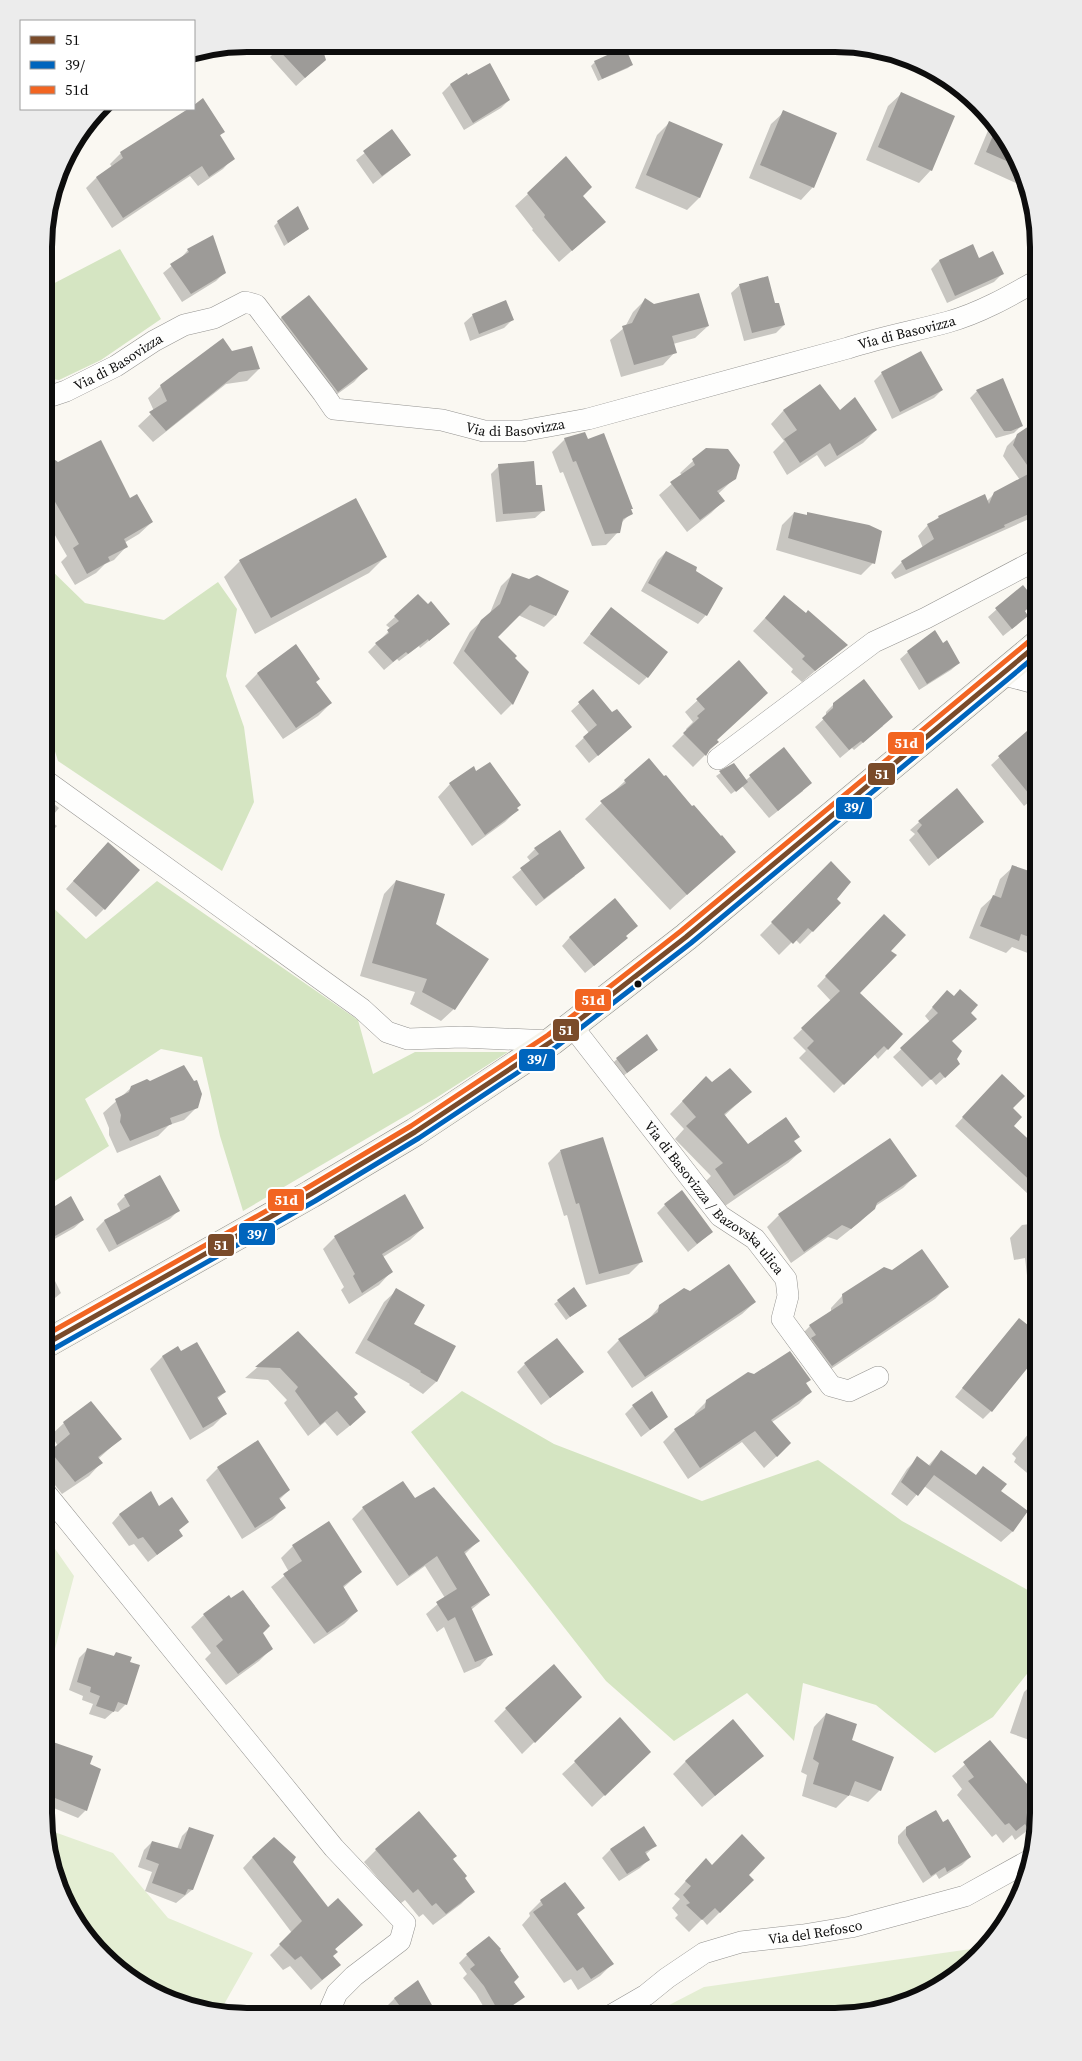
<svg xmlns="http://www.w3.org/2000/svg" width="1082" height="2061" font-family="'Source Serif 4',serif">
  <style>
    .green { fill: #e4eed3 }
    .forest { fill: #d5e5c2 }
    .shadow { fill: #0003 }
    .building { fill: #9d9b98 }
    .lines { fill: none; stroke-linecap: round; stroke-linejoin: round }
    .minor-casing { stroke: #949390; stroke-width: 22 }
    .secondary-casing { stroke: #8a8987; stroke-width: 29 }
    .minor { stroke: #fefefd; stroke-width: 21 }
    .secondary { stroke: #f4f3ea; stroke-width: 28 }
    .bus-1-casing { stroke: #fff; stroke-width: 9 }
    .bus-2-casing { stroke: #fff; stroke-width: 9 }
    .bus-3-casing { stroke: #fff; stroke-width: 9 }
    .bus-1 { stroke: #7a4b2a; stroke-width: 5 }
    .bus-2 { stroke: #0065bd; stroke-width: 5 }
    .bus-3 { stroke: #f26522; stroke-width: 5 }
    .bus-dot { fill: #0d0d0d; stroke: #fff; stroke-width: 2 }
    .labels { text-anchor: middle; dominant-baseline: central; stroke-width: 5; stroke-linejoin: round; paint-order: stroke }
    .street-label { font-size: 14px; fill: #0d0d0d; stroke: #fff }
    .rim { fill: none; stroke: #0d0d0d; stroke-width: 6 }
    .line-badge { stroke: #fff; stroke-width: 2 }
    .badge-label { font-size: 14px; text-anchor: middle; font-weight: bold; fill: #fff }
  </style>
  <rect width="100%" height="100%" fill="#faf8f2"/>
  <path class="green" d="M44,1533L74,1576L44,1691Z
    M46,1829L113,1853L168,1918L253,1953L218,2015L170,2002L114,1967L78,1926L55,1878Z
    M985,1947L948,1983L899,2007L834,2017H646L704,1987Z"/>
  <path class="forest" d="M120,249L161,319L101,360L59,380L45,378V288Z
    M45,564L85,603L164,620L218,582L237,609L226,676L244,727L254,802L222,871L58,761L49,732L45,728Z
    M157,881L358,1020L373,1074L415,1052H508L436,1098L243,1211L220,1136L202,1057L161,1049L85,1099L109,1146L44,1188L45,900L86,939Z
    M462,1391L554,1444L702,1501L818,1460L902,1521L1026,1589L1038,1598V1660L993,1717L935,1753L876,1705L803,1683L794,1741L747,1693L674,1741L606,1681L411,1432Z"/>
  <path class="shadow" d="M283,44H333L334,46L323,56L316,68L296,86L270,57Z
    M595,62L631,65L628,68L598,81L591,66Z
    M466,75L509,100L501,108L464,130L442,93L450,85Z
    M901,94L931,170L919,183L866,160L888,106Z
    M202,100L224,131L219,136L233,158L223,169L198,186L190,176L112,228L86,188L97,177L112,167L110,164L121,153L189,109H194V106Z
    M784,112L813,187L801,200L749,178L771,124Z
    M992,121L1004,135L1028,183L1027,188L974,164Z
    M670,122L721,145L699,198L687,210L635,188L657,135Z
    M392,131L410,155L373,184L356,160Z
    M528,194L581,196L604,222L559,262L532,230L533,229L515,206Z
    M278,222L308,229L284,246L274,226Z
    M45,250L49,255L45,259Z
    M188,250L225,272L216,281L182,302L163,273L180,259Z
    M978,259L1002,274L994,282L947,303L931,269L939,261Z
    M740,285L774,304L784,325L776,333L744,341L731,293Z
    M309,297L366,369L354,382L325,403L269,330L281,318Z
    M645,300L654,306L708,326L695,338L673,344L675,352L663,365L621,377L610,340L625,327L633,312Z
    M473,315L512,320L504,328L470,341L464,323Z
    M231,353L259,369L247,381L226,384L153,442L138,426L154,411L148,398L161,386Z
    M882,373L942,390L934,398L892,419L874,381Z
    M819,386L840,411L876,430L863,443L825,467L817,455L787,475L773,452L784,441L771,424L783,411Z
    M977,391L1021,426L1014,433L996,438L970,398Z
    M1038,421V515L895,579L891,573L902,562L923,548L918,536L928,525L939,517L987,501L995,493L1020,480L1003,456L1007,446L1018,435Z
    M565,439L632,508L630,510L631,513L620,524L618,532L606,545L592,546L563,472L560,473L552,452Z
    M706,449L735,478L718,494L723,501L711,513L687,532L659,495L682,475L680,473Z
    M45,454L57,463L130,499L152,522L139,534L124,543L126,547L114,560L105,564L96,573L75,585L61,562L67,556L45,518Z
    M499,466L535,486L544,510L535,518L496,522L491,474Z
    M794,513L806,516L808,513L873,563L861,575L776,550L782,525Z
    M666,552L694,571L706,615L698,624L641,591L658,560Z
    M385,557L369,573L255,634L224,577L240,561Z
    M512,575L555,616L544,627L518,615L496,637L527,673L512,704L501,715L453,663L470,632L490,613L501,586Z
    M1023,586L1024,612L1018,624L1003,636L988,617Z
    M418,596L440,632L420,648L419,646L399,661L397,659L384,670L368,652L391,629L386,625Z
    M784,597L846,645L802,682L791,672L793,669L753,631Z
    M611,609L647,677L639,685L583,643Z
    M943,645L959,663L951,670L919,690L900,659L908,652Z
    M296,646L315,682L331,703L318,716L283,739L245,686L257,674Z
    M739,662L716,740L718,742L693,767L672,746L687,731L686,729L693,722L685,712Z
    M593,691L612,714L631,727L589,763L575,746L589,733L571,711Z
    M834,704L883,726L854,750L852,748L840,758L815,727L826,717V712Z
    M1027,732L1038,745V795L1024,806L991,765Z
    M784,749L803,791L769,818L742,786L731,794L716,776L734,764L746,780Z
    M473,768L476,773L517,810L505,822L472,846L438,797L450,784Z
    M625,781L692,808L734,852L670,910L585,819Z
    M956,790L983,821L929,866L909,840L915,834L910,830Z
    M45,797L59,808L49,820L57,826L45,839Z
    M535,849L575,876L536,906L512,877L531,862L527,857Z
    M100,851L104,909L96,917L66,889Z
    M831,863L835,899L840,903L800,944L795,939L779,955L760,935Z
    M1013,867L1038,876V957L1012,947L1006,953L969,938L981,908L994,896L1000,879Z
    M396,881L454,1009L441,1021L410,1004L415,992L360,976L384,894Z
    M875,925L889,951L858,993L902,1034L878,1059L874,1054L834,1093L799,1058L806,1051L793,1038L831,1001L817,986Z
    M625,936L626,938L618,946L585,973L562,946L570,937Z
    M939,1000L955,1059L959,1064L936,1085L931,1079L922,1087L893,1057L930,1022L925,1016Z
    M657,1050L618,1080L609,1067L617,1059Z
    M706,1077L711,1084L750,1092L724,1116L747,1145L793,1142L801,1151L788,1163L722,1208L704,1183L711,1176L675,1139L684,1129L670,1114Z
    M994,1084L1011,1108L1013,1126L1038,1183L1028,1194L955,1126Z
    M132,1087L197,1107L184,1120L169,1125L158,1136L117,1153L109,1135V1128L103,1113Z
    M560,1151L642,1261L629,1274L586,1285L567,1215L564,1216L548,1163Z
    M915,1176L903,1188L874,1207L861,1221L837,1240L828,1237L791,1263L767,1227L779,1215Z
    M125,1196L178,1211L170,1219L109,1252L96,1229L104,1221L121,1212L117,1204Z
    M665,1205L712,1232L688,1252L657,1213Z
    M44,1214L83,1220L74,1228L44,1245Z
    M1038,1223V1282L1028,1284L1025,1258L1014,1260L1010,1238L1022,1225Z
    M423,1228L410,1240L383,1257L391,1272L379,1285L349,1304L341,1290L344,1287L323,1249L335,1237Z
    M44,1259L61,1293L44,1307Z
    M947,1287L935,1299L819,1377L798,1338L810,1326L831,1312V1308L843,1295Z
    M397,1290L412,1324L454,1347L436,1382L423,1394L409,1385L410,1384L355,1353L384,1302Z
    M690,1292L755,1302L742,1314L632,1388L607,1352L619,1340L647,1321L660,1306Z
    M558,1301L581,1309L566,1320L554,1304Z
    M1019,1320L991,1411L983,1419L955,1397Z
    M298,1332L352,1397V1424L337,1436L325,1422L308,1436L284,1403L287,1400L268,1380L245,1378Z
    M178,1348L181,1353L225,1392L217,1399L225,1414L213,1426L190,1440L150,1369L162,1357Z
    M525,1364L583,1372L541,1405L517,1372Z
    M805,1384L810,1392L799,1404L772,1422L778,1455L764,1468L742,1442L688,1479L663,1442L675,1430L694,1417L695,1413L707,1401Z
    M633,1406L667,1417L641,1437L625,1414Z
    M1038,1422V1482L1014,1462L1016,1458L1012,1454Z
    M64,1423L120,1439L98,1459L101,1463L89,1476L62,1494L44,1471V1459L58,1446L51,1435Z
    M941,1451L1026,1512L1012,1532L1001,1542L924,1486L907,1506L891,1494L907,1469L918,1458L928,1466Z
    M218,1468L289,1490L279,1500L284,1508L272,1520L242,1539L206,1480Z
    M414,1499L478,1541L464,1555L489,1595L471,1610L491,1654L480,1666L464,1673L444,1627L437,1632L426,1614L445,1598L425,1566L397,1586L352,1519L363,1508Z
    M120,1514L178,1531L181,1536L148,1562L134,1544L129,1546L112,1523Z
    M293,1546L361,1572L343,1588L357,1611L344,1624L314,1644L271,1587L289,1572L281,1558Z
    M229,1597L272,1648L259,1661L226,1685L205,1659L211,1653L191,1627L204,1615Z
    M87,1650L113,1657L116,1653L126,1704L118,1712L114,1711L105,1719L89,1714L93,1704L82,1700L83,1696L69,1690L79,1658Z
    M1037,1680H1038V1743L1010,1733L1024,1692Z
    M580,1697L522,1754L494,1721L506,1709Z
    M826,1714L850,1740L880,1790L868,1802L849,1795L836,1808L802,1796L807,1775L801,1772L814,1727Z
    M990,1742L1032,1827L1015,1840L1012,1835L1003,1843L996,1834L992,1837L957,1795L962,1789L952,1776Z
    M54,1744L89,1765L86,1810L78,1818L44,1804L47,1784L44,1783V1757L46,1752Z
    M762,1756L702,1807L673,1774L686,1761Z
    M575,1762L637,1764L592,1807L562,1774Z
    M942,1824L970,1857L962,1865L939,1879L936,1874L923,1883L898,1843V1836L906,1828Z
    M190,1828L192,1890L176,1903L145,1891L152,1872L138,1867L144,1850L152,1842L177,1849L182,1836Z
    M644,1828L655,1846L645,1855L648,1860L640,1868L619,1881L602,1858L610,1850Z
    M376,1850L451,1859L473,1892L461,1904L433,1925L423,1914L419,1917L405,1900L400,1904L364,1862Z
    M253,1857L292,1863L328,1909L361,1925L334,1950L332,1957L340,1965L311,1990L290,1966L283,1970L270,1955L292,1933L243,1868Z
    M712,1867L747,1875L740,1892L707,1925L702,1919L689,1932L675,1918L678,1915L672,1908L680,1899L674,1894L694,1872Z
    M541,1901L576,1914L612,1964L600,1976L578,1990L571,1979L564,1983L522,1925L530,1916L529,1913Z
    M498,1950L512,1982L523,1996L498,2016H489L476,1994L463,1978L467,1974L459,1963L467,1955Z
    M395,1998L434,2012L436,2011L439,2016H393L386,2007Z
    M253,2008L263,2016H245Z"/>
  <path class="building" d="M273,44H321L326,60L305,78Z
    M625,47L633,65L602,79L594,61Z
    M490,63L510,100L473,123L450,84L467,73L468,75Z
    M901,92L955,116L932,171L878,147Z
    M203,98L225,132L220,135L235,159L209,177L202,166L123,218L96,177L123,158L120,152L188,109H194V105Z
    M783,110L837,133L814,188L760,165Z
    M669,121L723,144L700,198L646,175Z
    M997,126L1004,135L1020,167L986,152Z
    M392,129L411,155L382,176L363,151Z
    M566,156L592,187L583,196L606,222L572,251L544,217L545,215L527,193Z
    M298,206L309,229L288,243L277,221Z
    M213,235L226,273L191,294L170,264L189,252L187,249Z
    M973,244L979,258L993,251L1004,274L955,296L939,260Z
    M768,276L775,303H779L785,325L752,333L739,284Z
    M699,293L709,326L672,336L677,353L634,365L622,326L632,323L645,298L654,304Z
    M309,295L368,369L338,392L281,317Z
    M506,300L514,320L479,334L472,314Z
    M223,338L232,351L252,346L260,369L239,372L166,431L149,412L167,401L160,385Z
    M921,351L943,390L900,412L881,372Z
    M1003,378L1023,426L1011,431H1004L976,390Z
    M820,384L840,410L855,397L877,430L837,456L830,443L800,463L784,439L797,430L783,410Z
    M1038,420V510L1004,525L1005,527L962,546L906,570L901,561L934,539L927,524L939,518L938,516L985,494L989,504L994,492L1032,472L1013,445L1017,434Z
    M585,432L588,439L604,433L633,509H631L633,514L623,519L620,533L605,534L576,461L573,462L564,438Z
    M101,440L130,498L137,494L153,522L124,539L128,547L108,557L110,561L87,574L73,548L79,544L54,500L45,505V453L58,462Z
    M706,448L728,449L740,465L736,479L717,491L725,501L700,520L670,482L695,465L692,459Z
    M534,461L536,485H542L545,511L503,514L498,464Z
    M356,498L387,557L271,618L239,560Z
    M794,512L807,515V512L869,525L882,531L875,564L788,538Z
    M666,551L697,567L696,571L723,588L707,616L648,583Z
    M512,573L529,579L537,575L569,591L556,616L530,605L498,637L517,656L515,658L529,672L513,705L464,651L481,620L500,604Z
    M1023,585L1036,601L1025,611L1028,616L1012,629L995,608Z
    M418,594L428,604L431,601L450,624L429,641L428,639L408,654L406,652L393,662L375,643L389,633L387,630L399,621L394,616Z
    M784,595L806,613L808,610L848,645L815,671L802,659L805,656L765,618Z
    M611,607L668,652L648,678L590,634Z
    M935,630L943,643L947,640L960,663L927,684L907,651Z
    M296,644L320,679L316,682L332,703L296,728L257,673Z
    M739,660L768,693L717,740L719,742L710,749L706,756L683,733L699,718L697,716L705,709L696,699Z
    M864,679L893,717L863,743L861,741L849,750L822,718L833,708V703Z
    M593,689L612,712L617,709L632,727L598,756L583,737L597,725L578,702Z
    M1027,731L1038,743V805L998,756Z
    M784,747L812,783L778,811L749,775Z
    M649,758L664,776L666,775L692,806L694,805L721,836L722,835L736,852L687,895L600,801L626,783L624,780Z
    M490,762L521,805L517,808L519,810L485,835L449,783L474,766L476,771Z
    M734,763L748,782L736,792L719,771Z
    M957,788L984,822L938,859L917,831L922,825L918,821Z
    M560,830L585,868L544,899L520,868L539,854L534,848Z
    M108,842L140,870L105,910L73,881Z
    M831,861L851,882L837,899L841,903L813,932L808,928L793,944L771,922Z
    M1012,865L1038,874V940L1021,934L1019,941L980,926L993,895L1001,898Z
    M396,880L445,894L436,924L489,959L455,1010L422,992L427,979L372,963Z
    M615,898L638,926L626,936L628,938L594,966L569,937Z
    M884,914L906,935L891,951L897,955L860,993L903,1034L888,1050L884,1046L844,1085L807,1048L814,1041L801,1028L840,991L825,976Z
    M960,989L978,1005L971,1013L977,1019L952,1041L962,1051L957,1059L960,1064L945,1078L940,1072L931,1080L900,1048L938,1013L932,1007L947,990L954,996Z
    M647,1034L658,1050L627,1073L616,1058Z
    M184,1065L194,1081L197,1080L202,1094L198,1108L170,1118L172,1124L130,1141L120,1122L121,1115L115,1099L129,1092L131,1086L147,1079L150,1081Z
    M730,1068L752,1092L724,1114L748,1144L786,1117L800,1137L794,1141L802,1151L734,1196L715,1169L723,1163L686,1126L696,1117L682,1101L706,1076L712,1082Z
    M1002,1074L1025,1096L1013,1108L1022,1117L1014,1126L1038,1148V1188L962,1117Z
    M603,1137L643,1262L599,1274L579,1203L576,1204L560,1150Z
    M890,1138L917,1176L877,1203L875,1209L851,1229L842,1225L804,1252L778,1214Z
    M160,1175L180,1211L117,1245L104,1220L130,1206L124,1195Z
    M682,1190L713,1232L697,1244L664,1204Z
    M405,1194L424,1228L382,1254L393,1272L362,1293L353,1276L355,1274L334,1236Z
    M71,1196L84,1220L44,1242V1213Z
    M922,1249L949,1287L832,1366L811,1338L816,1335L809,1325L843,1303L842,1294L884,1267L892,1270Z
    M729,1264L756,1302L645,1377L618,1339L658,1312L659,1305L684,1288L690,1291Z
    M574,1287L587,1306L570,1317L557,1300Z
    M396,1288L425,1305L414,1324L456,1346L437,1382L420,1372L421,1371L367,1340Z
    M1019,1318L1038,1333V1355L992,1412L962,1388Z
    M298,1331L358,1394L354,1397L366,1412L350,1426L337,1411L320,1425L295,1391L298,1387L280,1368L255,1367Z
    M557,1338L584,1372L550,1398L524,1363Z
    M197,1342L226,1392L217,1397L227,1414L203,1428L162,1356L178,1346L181,1351Z
    M790,1351L811,1380L806,1383L812,1392L771,1420L791,1443L777,1457L755,1431L700,1468L674,1429L705,1408L706,1400L748,1372L754,1374Z
    M652,1391L668,1417L650,1430L632,1405Z
    M91,1401L122,1439L98,1457L103,1463L75,1482L50,1451L70,1434L63,1422Z
    M258,1440L290,1490L279,1498L286,1508L255,1528L217,1467Z
    M941,1450L976,1475L983,1466L1007,1484L1001,1491L1028,1511L1013,1532L934,1475L918,1496L901,1482L917,1456L930,1466Z
    M403,1481L415,1498L434,1487L480,1541L464,1552L490,1595L471,1607L493,1655L475,1662L455,1617L448,1621L436,1602L457,1589L437,1556L409,1576L362,1507Z
    M151,1491L159,1506L172,1497L189,1522L179,1530L183,1536L157,1555L143,1537L138,1539L119,1514Z
    M329,1521L362,1572L343,1586L358,1611L327,1633L283,1574L302,1561L292,1545Z
    M243,1590L270,1626L263,1633L273,1649L238,1674L216,1646L223,1640L203,1614L229,1595L231,1598Z
    M87,1648L114,1656L116,1652L132,1657L130,1662L140,1665L127,1705L118,1702L114,1712L96,1706L100,1696L90,1692L91,1687L77,1682Z
    M554,1664L582,1697L535,1743L505,1708Z
    M826,1713L857,1724L852,1740L894,1757L881,1791L855,1781L849,1796L813,1784L819,1763L813,1759Z
    M620,1717L651,1752L605,1796L574,1761Z
    M733,1719L764,1756L715,1796L685,1761Z
    M990,1740L1038,1797V1827L1035,1839L1025,1824L1016,1831L1009,1823L1005,1825L968,1781L974,1777L963,1762Z
    M53,1742L93,1756L90,1764L101,1769L87,1811L50,1796L55,1776L44,1773V1769Z
    M936,1810L943,1822L948,1819L971,1857L947,1872L945,1867L931,1876L906,1835V1827Z
    M419,1811L457,1856L453,1859L467,1876L465,1878L475,1892L446,1914L436,1903L432,1906L418,1889L413,1893L375,1849Z
    M644,1826L657,1846L645,1852L650,1860L627,1874L610,1849Z
    M189,1827L214,1835L193,1890L188,1889L185,1895L152,1883L159,1864L146,1859L152,1841L181,1849Z
    M742,1834L765,1858L749,1875L754,1880L720,1913L715,1908L702,1920L686,1905L690,1903L683,1895L691,1886L685,1881L706,1858L712,1865Z
    M274,1837L296,1857L293,1862L328,1907L338,1898L363,1925L335,1949L338,1952L333,1956L341,1965L322,1980L301,1956L295,1960L279,1944L302,1921L252,1857Z
    M565,1882L585,1908L577,1914L614,1964L591,1979L583,1967L577,1971L533,1912L543,1905L540,1900Z
    M489,1936L501,1949L500,1950L519,1977L514,1982L525,1997L500,2014L484,1986L470,1969L475,1965L466,1954Z
    M418,1980L438,2016H407L394,1998Z"/>
  <g class="lines">
    <defs>
      <g id="minor">
        <path id="s1" d="M45,398L66,391L116,366L154,341L184,325L214,318L245,302L256,305L323,393L334,409L442,420L484,431H522L588,419L848,348C881,337 915,331 948,322C980,313 1010,296 1038,280"/>
        <path d="M1001,674L1031,682L1038,678"/>
        <path d="M718,759L874,642L926,618L1038,559"/>
        <path d="M46,781L362,1009L387,1032L408,1039L461,1037L552,1041"/>
        <path id="s2" d="M572,1026L720,1216L755,1239L786,1279L788,1296L782,1319L831,1386L849,1391L878,1377"/>
        <path d="M44,1491L334,1848L405,1923L400,1941L354,1976L337,1993L327,2016"/>
        <path id="s3" d="M608,2017L646,1995L667,1978L704,1953L741,1942L803,1935L851,1927L907,1912L965,1896L1030,1860"/>
      </g>
      <path id="secondary" d="M44,1345L311,1194L415,1132L552,1041L686,937L1038,644"/>
    </defs>
    <use href="#minor" class="minor-casing"/>
    <use href="#secondary" class="secondary-casing"/>
    <use href="#minor" class="minor"/>
    <use href="#secondary" class="secondary"/>
    <defs>
      <path id="bus-1" d="M44,1345L311,1194L415,1132L552,1041L686,937L1038,644"/>
      <path id="bus-2" d="M48,1352L315,1201L419,1138L556,1047L691,943L1038,654"/>
      <path id="bus-3" d="M44,1336L307,1188L411,1126L548,1035L681,931L1033,638"/>
    </defs>
    <use href="#bus-1" class="bus-1-casing"/>
    <use href="#bus-2" class="bus-2-casing"/>
    <use href="#bus-3" class="bus-3-casing"/>
    <use href="#bus-1" class="bus-1"/>
    <use href="#bus-2" class="bus-2"/>
    <use href="#bus-3" class="bus-3"/>
  </g>
  <circle class="bus-dot" cx="638" cy="984" r="4.5"/>
  <g class="labels">
    <g class="street-label">
      <text stroke="none"><textPath href="#s1" startOffset="952">Via di Basovizza</textPath></text>
      <text stroke="none"><textPath href="#s1" startOffset="82">Via di Basovizza</textPath></text>
      <text stroke="none"><textPath href="#s1" startOffset="548">Via di Basovizza</textPath></text>
      <text stroke="none"><textPath href="#s2" startOffset="224">Via di Basovizza / Bazovska ulica</textPath></text>
      <text stroke="none"><textPath href="#s3" startOffset="229">Via del Refosco</textPath></text>
    </g>
  </g>
  <path d="M0 0H1082V2061H0ZM247 52H835A195 195 0 0 1 1030 247V1813A195 195 0 0 1 835 2008H247A195 195 0 0 1 52 1813V247A195 195 0 0 1 247 52Z" fill="#ececec" fill-rule="evenodd"/>
  <path class="rim" d="M247 52H835A195 195 0 0 1 1030 247V1813A195 195 0 0 1 835 2008H247A195 195 0 0 1 52 1813V247A195 195 0 0 1 247 52Z"/>
  <g class="line-badge">
    <rect x="887" y="731" width="38" height="24" rx="5" fill="#f26522"/>
    <rect x="867" y="762" width="29" height="24" rx="5" fill="#7a4b2a"/>
    <rect x="835" y="796" width="38" height="24" rx="5" fill="#0065bd"/>
    <rect x="574" y="988" width="38" height="24" rx="5" fill="#f26522"/>
    <rect x="552" y="1018" width="28" height="24" rx="5" fill="#7a4b2a"/>
    <rect x="518" y="1048" width="38" height="24" rx="5" fill="#0065bd"/>
    <rect x="267" y="1188" width="38" height="24" rx="5" fill="#f26522"/>
    <rect x="238" y="1222" width="38" height="24" rx="5" fill="#0065bd"/>
    <rect x="207" y="1233" width="28" height="24" rx="5" fill="#7a4b2a"/>
  </g>
  <g class="badge-label">
    <text x="906" y="748">51d</text>
    <text x="882" y="779">51</text>
    <text x="854" y="812">39/</text>
    <text x="593" y="1005">51d</text>
    <text x="566" y="1035">51</text>
    <text x="537" y="1064">39/</text>
    <text x="286" y="1205">51d</text>
    <text x="257" y="1239">39/</text>
    <text x="221" y="1250">51</text>
  </g>
  <rect x="20" y="20" width="175" height="90" fill="#ffffff" stroke="#9e9e9e"/>
  <rect x="30" y="36" width="25" height="8" fill="#7a4b2a" stroke="#9e9e9e"/>
  <text x="65" y="45" font-size="15" fill="#0d0d0d">51</text>
  <rect x="30" y="61" width="25" height="8" fill="#0065bd" stroke="#9e9e9e"/>
  <text x="65" y="70" font-size="15" fill="#0d0d0d">39/</text>
  <rect x="30" y="86" width="25" height="8" fill="#f26522" stroke="#9e9e9e"/>
  <text x="65" y="95" font-size="15" fill="#0d0d0d">51d</text>
</svg>
